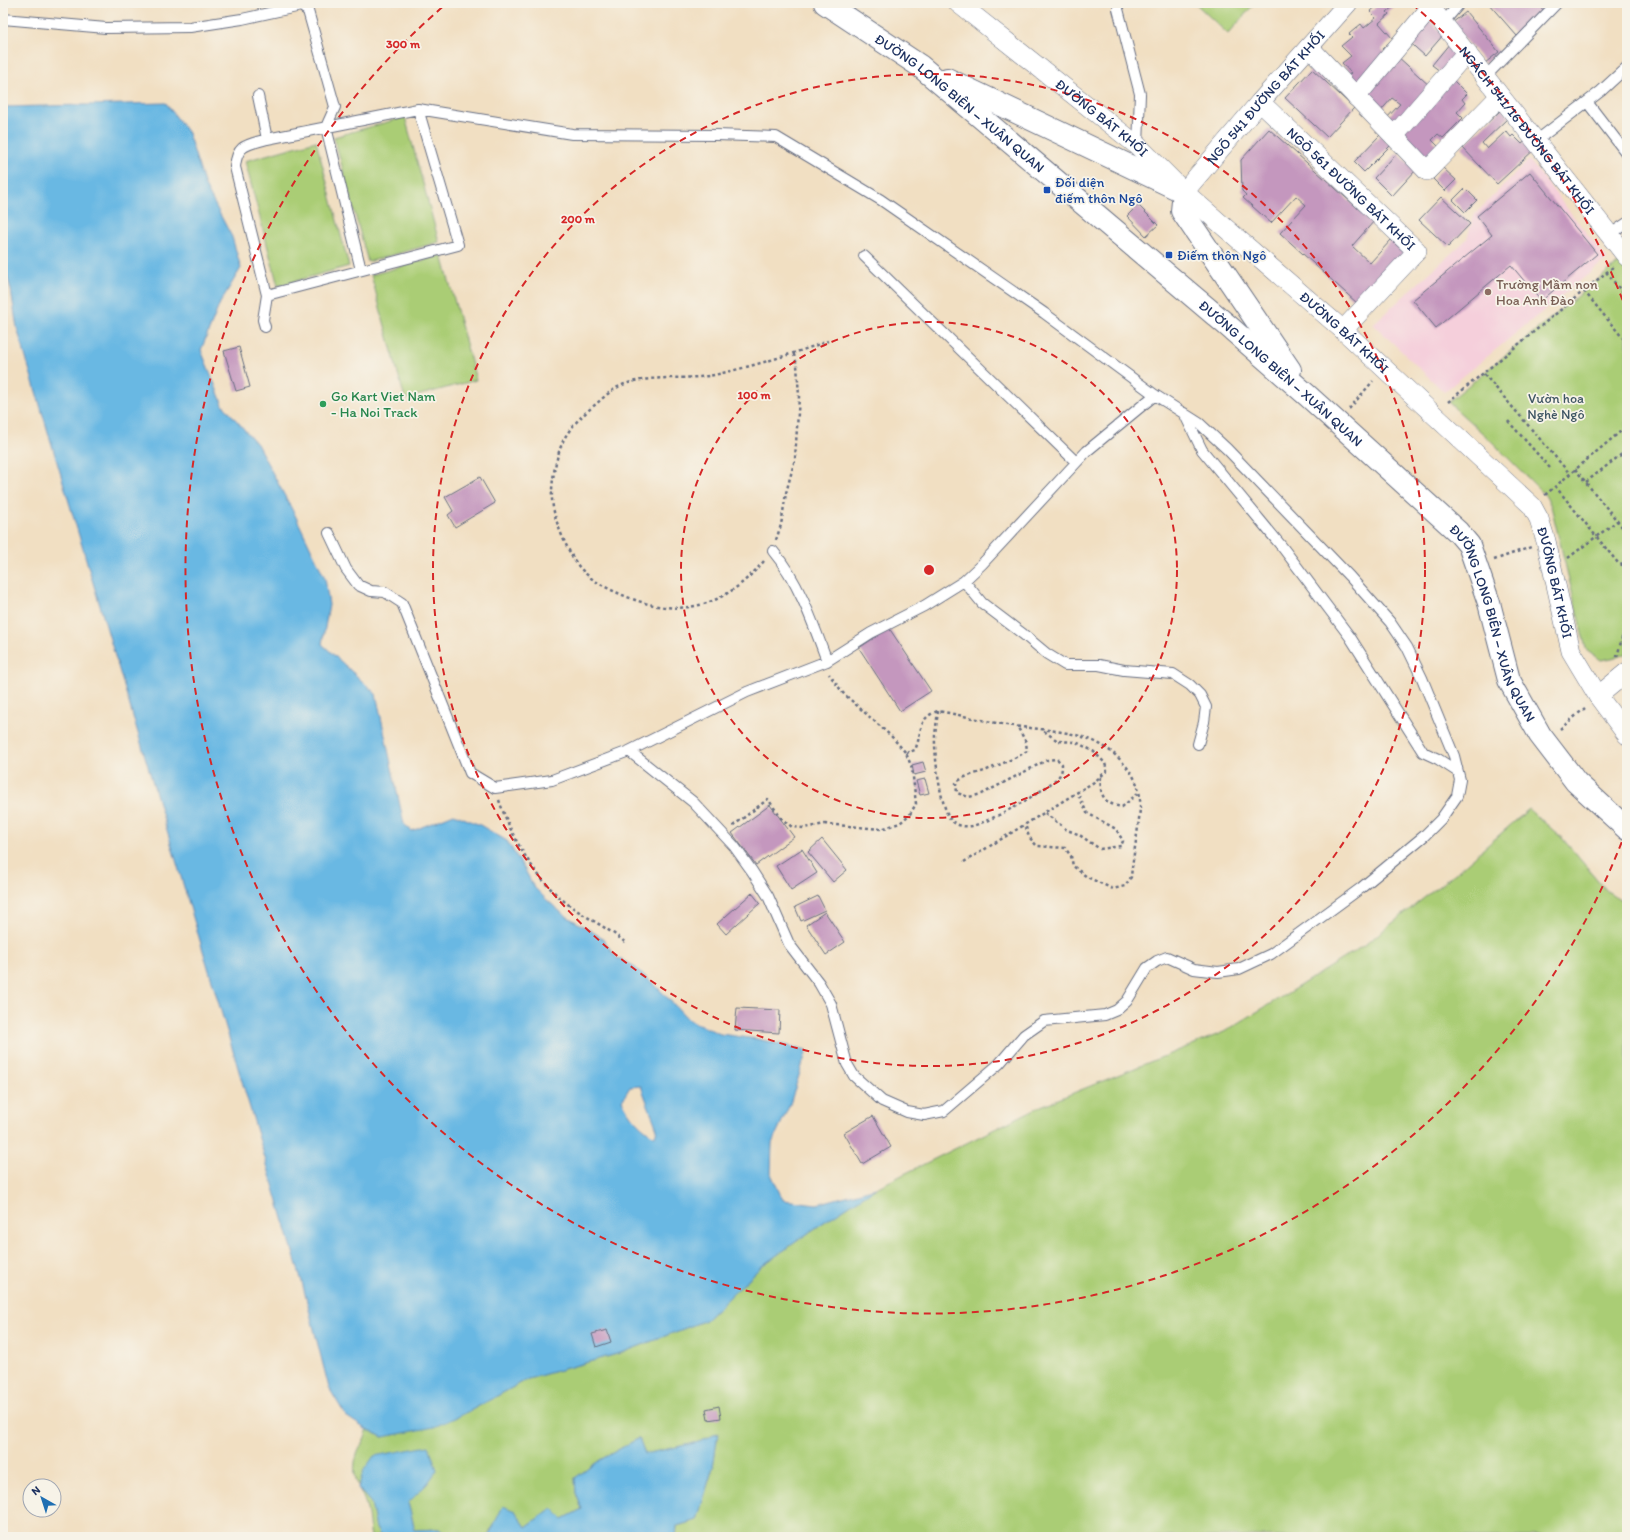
<svg xmlns="http://www.w3.org/2000/svg" width="1630" height="1540" font-family="Itim,sans-serif">
  <style>
    .built { fill: #f5cfdb }
    .green { fill: #aacd75; stroke: #627e6a }
    .water { fill: #69b8e3; stroke: #4274a0; fill-rule: evenodd }
    .building { fill: #c497be }
    .lines { fill: none; stroke-linecap: round; stroke-linejoin: round }
    .lane-casing { stroke: #666d81; stroke-width: 12 }
    .street-casing { stroke: #666d81; stroke-width: 20 }
    .primary-casing { stroke: #666d81; stroke-width: 24 }
    .path { stroke: #666d81; stroke-width: 2.5; stroke-dasharray: 3 3; stroke-linecap: butt }
    .lane { stroke: #fff; stroke-width: 10 }
    .street { stroke: #fff; stroke-width: 19 }
    .primary { stroke: #fff; stroke-width: 22 }
    .ring { fill: none; stroke: #d62828; stroke-width: 2; stroke-dasharray: 7 5 }
    .transit-dot { fill: #1a4fb4; stroke: #f7f3e8; stroke-width: 1.5 }
    .education-dot { fill: #8d6e63; stroke: #f7f3e8; stroke-width: 1.5 }
    .leisure-dot { fill: #2e9e5b; stroke: #f7f3e8; stroke-width: 1.5 }
    .labels { text-anchor: middle; dominant-baseline: central; stroke-width: 3.5; stroke-linejoin: round; paint-order: stroke }
    .street-label { font-size: 14px; fill: #1b2f5e; stroke: #f7f3e8 }
    .transit-label { font-size: 14px; fill: #164399; stroke: #f7f3e8; text-anchor: start }
    .education-label { font-size: 14px; fill: #785e54; stroke: #f7f3e8; text-anchor: start }
    .leisure-label { font-size: 14px; fill: #27864d; stroke: #f7f3e8; text-anchor: start }
    .park-label { font-size: 14px; fill: #3f5664; stroke: #f7f3e8 }
    .centre { fill: #d62828; stroke: #f7f3e8; stroke-width: 2 }
    .ring-label { font-size: 12px; text-anchor: middle; font-weight: bold; fill: #d62828; stroke: #f7f3e8; stroke-width: 3.5; stroke-linejoin: round; paint-order: stroke }
  </style>
  <rect width="100%" height="100%" fill="#f7f3e8"/>
  <filter id="ink" filterUnits="userSpaceOnUse"><feTurbulence type="fractalNoise" baseFrequency=".025" numOctaves="2"/><feDisplacementMap in="SourceGraphic" scale="8" xChannelSelector="R" yChannelSelector="G"/><feConvolveMatrix kernelMatrix="1 2 1 2 8 2 1 2 1" color-interpolation-filters="sRGB"/></filter>
  <filter id="wash" filterUnits="userSpaceOnUse"><feTurbulence type="fractalNoise" baseFrequency=".012" numOctaves="4" result="noise"/><feDisplacementMap in="SourceGraphic" scale="16" xChannelSelector="R" yChannelSelector="G"/><feGaussianBlur stdDeviation="0.9" result="paint"/><feColorMatrix in="noise" values="0 0 0 0 0 0 0 0 0 0 0 0 0 0 0 0 0 1.4 0 .05"/><feComposite in="paint" operator="in"/></filter>
  <g filter="url(#wash)">
    <rect width="100%" height="100%" fill="#f1dfc2"/>
    <path class="built" d="M1529,160L1607,259L1444,392L1373,324L1467,239L1474,215Z"/>
    <path class="green" d="M1195,3H1255L1228,34Z
      M405,117L439,242L368,262L334,137Z
      M316,141L349,266L278,286L245,161Z
      M442,255L476,380L405,399L371,275Z
      M1621,261L1627,268V653L1617,657L1601,660L1586,649L1551,506L1545,495L1489,439L1448,402Z
      M1529,809L1562,838L1607,891L1627,904V1537H676L677,1526L697,1520L713,1467L718,1433L699,1442L645,1454L639,1438L600,1460L575,1478L576,1493L582,1509L563,1519L552,1508L526,1527L515,1511L490,1530L488,1537H449L439,1529L415,1530L408,1503L428,1483L358,1488L371,1503L376,1528L381,1537H371C369,1528 369,1518 367,1509C363,1491 352,1483 355,1462C357,1448 366,1442 367,1430L383,1437L468,1412L528,1379L624,1352L706,1320L763,1265L824,1222L876,1188L1041,1106L1224,1032L1296,988L1366,944L1458,871Z"/>
    <path class="water" d="M166,103L188,133L205,186L232,237L241,268L220,303L201,350L223,405L257,444L295,515L325,578L329,605L322,644L376,694L404,824L412,831L454,814L480,825L507,841L525,870L534,887L547,900L563,914L601,937L617,958L632,965L657,987L689,1020L720,1034L757,1039L807,1050L790,1104L772,1143L771,1174L783,1200L817,1204L876,1188L824,1222L763,1265L706,1320L624,1352L528,1379L468,1412L434,1427L383,1437L367,1430L346,1416L329,1388L302,1282L17,328L11,290L3,259V107ZM641,1086L657,1129L655,1136C642,1130 627,1113 622,1100L630,1087Z
      M718,1433L713,1467L697,1520L677,1526L676,1537H488L503,1506L515,1511L526,1527L552,1508L563,1519L582,1509L576,1493L575,1478L600,1460L639,1438L645,1454L699,1442Z
      M429,1446L437,1470L428,1483L408,1503L415,1530L439,1529L449,1537H381L376,1528L371,1503L358,1488L364,1470L374,1456Z"/>
    <g id="blocks">
      <path class="building" d="M1380,3H1397L1387,12L1389,14L1379,23L1393,39L1382,49L1389,57L1353,87L1346,77L1351,73L1342,63L1351,56L1341,46L1352,37L1349,34L1361,24L1364,28L1376,18L1370,12Z
        M1488,3H1537L1545,12L1517,36Z
        M1466,12L1499,52L1485,63L1452,23Z
        M1425,17L1444,34L1425,56L1406,39Z
        M1450,43L1461,52L1444,74L1432,65Z
        M1396,55L1432,88L1394,130L1384,121L1400,104L1392,98L1378,114L1359,97Z
        M1312,69L1354,108L1327,137L1285,98Z
        M1451,78L1467,94L1462,99L1465,103L1457,112L1463,118L1443,138L1438,134L1432,140L1442,150L1428,164L1399,135Z
        M1502,109L1509,117L1482,143L1487,149L1506,131L1511,137L1513,135L1522,144L1528,139L1536,148L1497,184L1462,147Z
        M1269,129L1363,213L1365,211L1375,220L1352,246L1370,263L1391,240L1405,253L1358,304L1280,233L1306,205L1296,196L1271,223L1243,198L1246,195L1242,191L1241,160Z
        M1380,135L1391,145L1364,172L1354,162Z
        M1397,153L1416,170L1392,196L1374,178Z
        M1443,168L1456,180L1445,191L1433,179Z
        M1530,172L1597,254L1541,301L1511,265L1436,328L1413,300L1492,235L1477,216Z
        M1465,188L1477,200L1465,212L1453,200Z
        M1441,197L1470,224L1448,247L1419,220Z
        M1138,205L1158,225L1146,236L1127,216Z
        M239,347L250,387L236,391L224,351Z
        M480,477L495,503L455,527L448,515L453,511L445,497Z
        M889,628L931,691L900,711L859,648Z
        M923,762L926,772L914,775L912,765Z
        M925,779L929,793L920,795L916,781Z
        M770,805L794,837L756,865L732,833Z
        M822,839L847,870L833,882L808,852Z
        M802,849L817,873L791,890L776,866Z
        M752,893L760,903L726,934L717,924Z
        M818,896L825,910L801,921L795,907Z
        M825,912L845,942L826,955L806,925Z
        M737,1008L780,1010L779,1033L735,1030Z
        M873,1116L891,1147L862,1164L844,1133Z
        M607,1330L611,1342L596,1347L592,1334Z
        M719,1406L721,1418L708,1420L706,1409Z"/>
    </g>
  </g>
  <g filter="url(#ink)">
    <use href="#blocks" fill-opacity="0" stroke="#666d81" stroke-width="1"/>
    <g class="lines">
      <defs>
        <path id="lane" d="M1118,9L1140,94L1138,146
          M3,19L106,28L190,27L242,19L301,6L308,11L335,107L326,127L361,270
          M1443,23L1460,3
          M1485,77L1557,3
          M258,96L267,139
          M1587,102L1627,154
          M1536,141L1601,91L1627,67
          M1609,235L1627,223
          M864,256L1076,462
          M267,295L458,245L418,109
          M265,327L263,320L267,295L235,167C237,144 247,145 267,139L418,109L572,134L716,135L776,137L881,200L1044,313L1155,395L1199,423L1227,449L1350,577L1390,622L1407,647L1422,678L1454,756L1460,780L1457,796L1441,819L1424,836L1361,888L1271,954L1239,969L1218,972L1194,969L1167,957L1157,961L1147,968L1127,1001L1117,1010L1105,1015L1044,1021L1024,1035L999,1064L944,1111L924,1115L907,1112L882,1101L854,1076L847,1064L831,1004L819,983L789,944L768,896L752,871L734,846L693,802L629,751
          M1184,413L1202,450L1283,548L1350,637L1423,752L1438,759L1458,772
          M329,533L346,569L358,585L371,591L385,592L402,603L470,773L495,788L552,780L629,751L747,692L827,661L871,633L924,606L964,581L982,564L1087,451L1155,395
          M773,551C799,582 813,623 827,661
          M964,581L982,603L1023,634L1047,654L1065,665H1099L1124,670L1173,674L1190,685L1200,695L1206,707L1204,722L1198,744"/>
        <g id="street">
          <path id="s1" d="M958,3L1138,146L1184,192L1343,330L1532,506L1539,519L1546,541L1571,651L1598,696L1627,735"/>
          <path id="s2" d="M1427,3L1627,257"/>
          <path d="M1309,47L1427,171L1500,96"/>
          <path d="M1356,97L1431,7"/>
          <path id="s3" d="M1260,102L1417,251L1343,330"/>
          <path d="M1394,136L1467,52"/>
          <path id="s4" d="M1184,192L1260,102L1348,3"/>
          <path d="M1598,696L1627,672"/>
        </g>
        <g id="primary">
          <path id="s5" d="M825,3L920,66L1227,325L1308,396L1458,532L1469,545L1489,603L1509,680L1540,735L1576,782L1627,829"/>
          <path d="M947,79L1184,192L1182,211L1290,370"/>
        </g>
      </defs>
      <use href="#lane" class="lane-casing"/>
      <use href="#street" class="street-casing"/>
      <use href="#primary" class="primary-casing"/>
      <path class="path" d="M1606,272L1627,298
        M1584,291L1627,343
        M1484,374L1570,474
        M1448,402L1613,267
        M1349,409L1373,381
        M1508,421L1550,468
        M1575,469L1627,533
        M1586,482L1627,450
        M1555,486L1618,563L1627,567
        M1545,495L1627,426
        M776,540L781,525L786,493L795,459L799,397L797,364L793,352
        M1568,558L1617,521
        M1494,560L1531,547
        M764,561C722,610 677,620 618,593C604,587 586,577 577,564C566,548 553,518 552,499C551,481 557,449 567,434C575,422 585,413 596,404C602,399 609,392 616,388C643,373 684,381 714,375C750,367 793,354 828,341
        M1617,657L1627,619
        M938,711C937,719 936,727 935,735C934,752 940,810 952,821C957,826 965,827 972,826C992,821 1046,791 1059,776C1062,773 1062,768 1062,764L1057,759L1047,760L982,794L969,797L957,793L956,783C964,775 977,774 987,770C1001,764 1014,759 1027,751L1026,742L1017,726
        M1560,729L1585,708
        M906,753L915,750C923,731 917,718 938,711C961,715 984,721 1007,725C1051,732 1094,728 1125,765C1133,774 1139,785 1140,798C1141,820 1133,853 1131,877L1125,886L1113,889L1087,877L1073,866L1071,856L1065,848L1037,846L1029,837L1025,824
        M1101,777C1099,795 1104,804 1122,807L1138,793
        M499,800C512,839 537,883 572,907C590,920 610,929 627,944
        M1045,813L1067,830L1078,834L1100,849L1121,846L1123,841L1116,829L1087,813L1077,792
        M733,826L768,799L781,818L792,827L805,828L825,824L881,829L900,823L910,814L916,804L912,768L906,753L892,737L843,693L829,674
        M964,862L1094,782L1107,771L1105,763L1093,751L1076,742L1058,741L1041,729"/>
      <use href="#lane" class="lane"/>
      <use href="#street" class="street"/>
      <use href="#primary" class="primary"/>
    </g>
  </g>
  <g class="ring">
    <circle cx="929" cy="570" r="248"/>
    <circle cx="929" cy="570" r="496"/>
    <path d="M1626 831A744 744 0 1 1 446 4M1412 4A744 744 0 0 1 1626 309"/>
  </g>
  <g class="transit-dot">
    <rect x="1043" y="186" width="8" height="8" rx="2"/>
    <rect x="1165" y="251" width="8" height="8" rx="2"/>
  </g>
  <circle class="education-dot" cx="1488" cy="292" r="4"/>
  <circle class="leisure-dot" cx="323" cy="404" r="4"/>
  <g class="labels">
    <g class="street-label">
      <text stroke="none"><textPath href="#s4" startOffset="125">NGÕ 541 ĐƯỜNG BÁT KHỐI</textPath></text>
      <text stroke="none"><textPath href="#s5" startOffset="168">ĐƯỜNG LONG BIÊN – XUÂN QUAN</textPath></text>
      <text stroke="none"><textPath href="#s1" startOffset="184">ĐƯỜNG BÁT KHỐI</textPath></text>
      <text stroke="none"><textPath href="#s2" startOffset="162">NGÁCH 541/16 ĐƯỜNG BÁT KHỐI</textPath></text>
      <text stroke="none"><textPath href="#s3" startOffset="126">NGÕ 561 ĐƯỜNG BÁT KHỐI</textPath></text>
      <text stroke="none"><textPath href="#s1" startOffset="508">ĐƯỜNG BÁT KHỐI</textPath></text>
      <text stroke="none"><textPath href="#s5" startOffset="588">ĐƯỜNG LONG BIÊN – XUÂN QUAN</textPath></text>
      <text stroke="none"><textPath href="#s1" startOffset="844">ĐƯỜNG BÁT KHỐI</textPath></text>
      <text stroke="none"><textPath href="#s5" startOffset="924">ĐƯỜNG LONG BIÊN – XUÂN QUAN</textPath></text>
    </g>
    <g class="transit-label">
      <text x="1055" y="182">Đối diện<tspan x="1055" dy="16">điếm thôn Ngô</tspan></text>
      <text x="1177" y="255">Điếm thôn Ngô</text>
    </g>
    <g class="education-label">
      <text x="1496" y="284">Trường Mầm non<tspan x="1496" dy="16">Hoa Anh Đào</tspan></text>
    </g>
    <g class="leisure-label">
      <text x="331" y="396">Go Kart Viet Nam<tspan x="331" dy="16">- Ha Noi Track</tspan></text>
    </g>
    <g class="park-label">
      <text x="1556" y="398">Vườn hoa<tspan x="1556" dy="16">Nghè Ngô</tspan></text>
    </g>
  </g>
  <circle cx="929" cy="570" r="6" class="centre"/>
  <g class="ring-label">
    <text x="403" y="48">300 m</text>
    <text x="578" y="223">200 m</text>
    <text x="754" y="399">100 m</text>
  </g>
  <rect width="1630" height="1540" fill="none" stroke="#f7f3e8" stroke-width="16"/>
  <g transform="translate(42 1498) rotate(321)"><circle r="19" fill="#f7f3e8" stroke="#9fa5b1"/>
  <path d="M0-3L7 15L0 10L-7 15Z" fill="#1f6fb2"/>
  <text y="-6" font-size="11" font-weight="bold" text-anchor="middle" fill="#1b2f5e">N</text>
  </g>
</svg>
